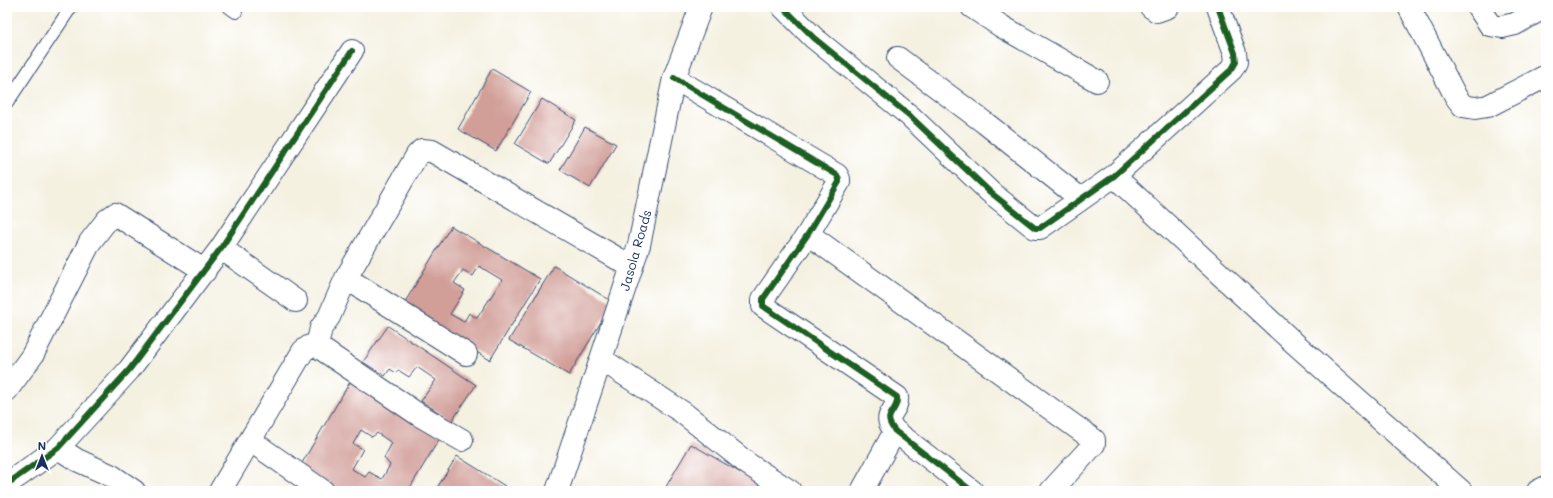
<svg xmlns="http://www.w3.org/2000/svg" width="1553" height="498" font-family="Mali,sans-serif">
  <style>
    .building { fill: #d19e98; fill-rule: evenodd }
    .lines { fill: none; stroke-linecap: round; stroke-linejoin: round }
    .lane-casing { stroke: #3c4c72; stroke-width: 14 }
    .street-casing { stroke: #3c4c72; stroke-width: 24 }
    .lane { stroke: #fff; stroke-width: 12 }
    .street { stroke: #fff; stroke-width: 22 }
    .cycleway-casing { stroke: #fff; stroke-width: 8 }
    .cycleway { stroke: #1b5e20; stroke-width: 6 }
    .labels { text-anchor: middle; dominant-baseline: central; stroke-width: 3; stroke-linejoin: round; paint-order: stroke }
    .street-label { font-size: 13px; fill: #1b2f5e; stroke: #fff }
  </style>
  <rect width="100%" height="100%" fill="#fff"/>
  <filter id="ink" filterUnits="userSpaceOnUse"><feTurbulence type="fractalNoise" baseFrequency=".025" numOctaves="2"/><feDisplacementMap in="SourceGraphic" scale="8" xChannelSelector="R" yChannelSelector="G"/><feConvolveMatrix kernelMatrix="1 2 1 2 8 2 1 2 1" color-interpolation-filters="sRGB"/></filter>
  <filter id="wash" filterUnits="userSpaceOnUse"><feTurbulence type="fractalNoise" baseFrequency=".012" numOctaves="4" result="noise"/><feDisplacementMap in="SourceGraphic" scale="16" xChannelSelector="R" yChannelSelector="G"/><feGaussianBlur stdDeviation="0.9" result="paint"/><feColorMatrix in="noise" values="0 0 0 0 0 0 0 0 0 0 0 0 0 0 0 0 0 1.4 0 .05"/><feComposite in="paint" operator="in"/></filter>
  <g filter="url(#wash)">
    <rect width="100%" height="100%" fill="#f4f1e1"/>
    <g id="blocks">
      <path class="building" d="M492,69L531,92L496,151L458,129Z
        M542,99L576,120L549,164L515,144Z
        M585,127L616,144L590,188L560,170Z
        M451,226L540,279L490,360L402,307ZM479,266L502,280L477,318L469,313L464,322L450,314L465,290L454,283L463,270L473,276Z
        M554,266L613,302L569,375L509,340Z
        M388,326L476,385L452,421L421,401L436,380L417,367L409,377L398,370L396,373L390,369L385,376L363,362Z
        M350,382L441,436L408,491H338L299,468ZM361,430L372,437L377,433L392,443L384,458L390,465L382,479L369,472L365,477L352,469L363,449L353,444Z
        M691,444L772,491H667L664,490Z
        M457,456L513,491H435Z"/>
    </g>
  </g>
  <g filter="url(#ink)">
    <use href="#blocks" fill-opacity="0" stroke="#3c4c72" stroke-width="1"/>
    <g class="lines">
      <defs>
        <path id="lane" d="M229,7L236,12
          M7,103L71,7"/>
        <path id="street" d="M783,7L814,38L910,116L990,192L1035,228H1040L1114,176L1232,69L1236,62L1235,53L1218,7
          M972,7L1001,26L1097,81
          M1151,7L1157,11L1168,7
          M1409,7L1456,97L1463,106L1475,108L1488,106L1546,76
          M1478,7L1490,25L1502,27L1515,24L1545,7
          M898,58L985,123L1081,199
          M674,78L837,175L839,179V182L808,234L763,299V306L897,397C899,413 880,413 895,431L972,491
          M1114,176L1292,341L1461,491
          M808,234L1094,440V444L1051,491
          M221,248L296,301
          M346,278L466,354
          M317,346L321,328L329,317L346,278L417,155L422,150L432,151L632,267
          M601,359L682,412L748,464L790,491
          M7,390L32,356L90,242L107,220L115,214L205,271
          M251,441L323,491
          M58,448L77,460L112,476L134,491
          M7,484L58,448L129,370L221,248L352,51
          M220,491L303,351L310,346H317L419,415L462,440
          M557,491L639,245L674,78L701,7
          M862,491L895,431
          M1538,491L1546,487"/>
      </defs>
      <use href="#lane" class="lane-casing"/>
      <use href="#street" class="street-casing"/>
      <use href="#lane" class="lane"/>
      <use href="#street" class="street"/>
      <defs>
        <path id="cycleway" d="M783,7L814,38L910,116L990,192L1035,228H1040L1114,176L1232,69L1236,62L1235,53L1218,7
          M674,78L837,175L839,179V182L808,234L763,299V306L897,397C899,413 880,413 895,431L972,491
          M7,484L58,448L129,370L221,248L352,51"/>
      </defs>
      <use href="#cycleway" class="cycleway-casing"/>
      <use href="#cycleway" class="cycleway"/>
    </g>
  </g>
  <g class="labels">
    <g class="street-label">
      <text transform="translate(635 250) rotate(-74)">Jasola Roads</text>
    </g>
  </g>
  <rect width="1553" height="498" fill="none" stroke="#fff" stroke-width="24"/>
  <g transform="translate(42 456)" stroke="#ffffff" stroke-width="3" paint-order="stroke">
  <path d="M0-3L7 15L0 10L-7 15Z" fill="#1b2f5e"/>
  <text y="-6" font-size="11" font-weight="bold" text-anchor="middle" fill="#1b2f5e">N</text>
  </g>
</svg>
